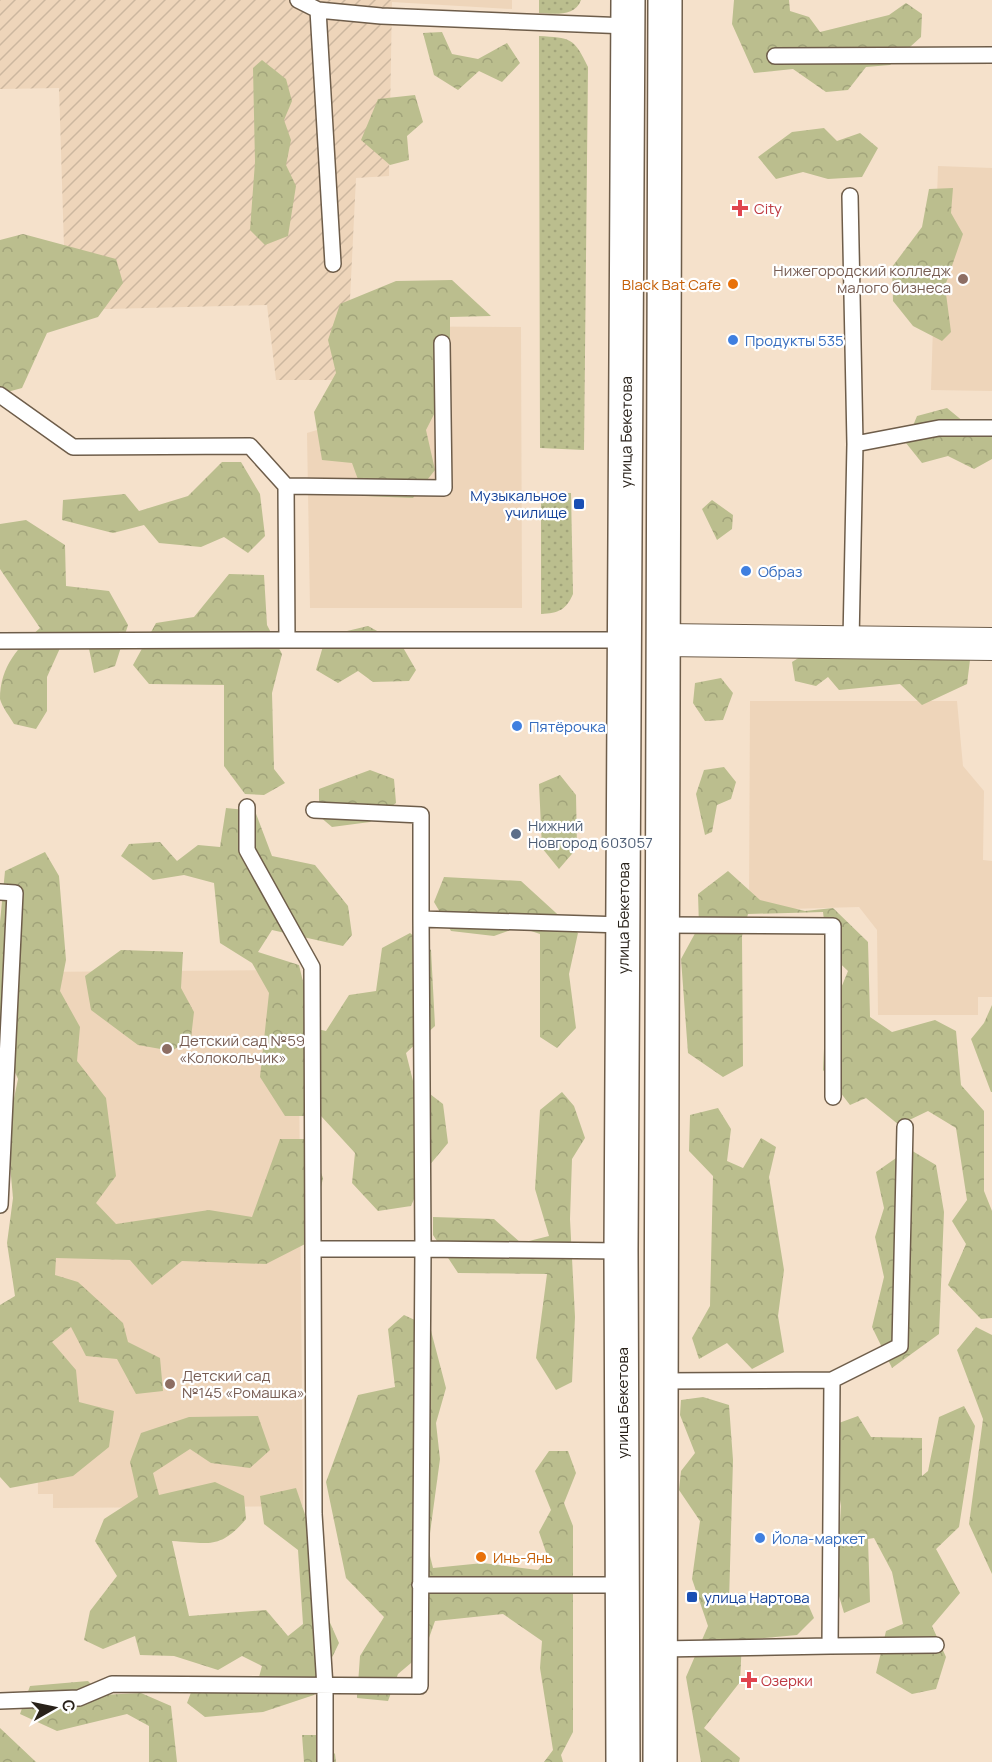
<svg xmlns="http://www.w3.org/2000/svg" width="992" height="1762" font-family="Manrope,sans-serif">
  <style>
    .built { fill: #eed5ba }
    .industrial { fill: url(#industrial-furrows) }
    .grass { fill: url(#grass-dots) }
    .forest { fill: url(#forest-crowns) }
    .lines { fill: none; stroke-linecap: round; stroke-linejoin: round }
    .service-casing { stroke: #6e5d4a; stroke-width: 18 }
    .minor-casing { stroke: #6e5d4a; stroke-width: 34 }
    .secondary-casing { stroke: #6e5d4a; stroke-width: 36 }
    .service { stroke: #fff; stroke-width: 15 }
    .minor { stroke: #fff; stroke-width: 32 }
    .secondary { stroke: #fff; stroke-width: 33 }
    .health-dot { fill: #e0444e; stroke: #fff; stroke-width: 2 }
    .education-dot { fill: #8d6e63; stroke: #fff; stroke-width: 2 }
    .food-dot { fill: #e8710a; stroke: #fff; stroke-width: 2 }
    .shop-dot { fill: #3f7fe0; stroke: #fff; stroke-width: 2 }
    .transit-dot { fill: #1a4fb4; stroke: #fff; stroke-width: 2 }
    .service-dot { fill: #5c6f8a; stroke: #fff; stroke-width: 2 }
    .labels { text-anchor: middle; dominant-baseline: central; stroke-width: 4.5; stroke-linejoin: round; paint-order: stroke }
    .health-label { font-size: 15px; fill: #be3a42; stroke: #fff; text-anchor: start }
    .education-label { font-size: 15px; fill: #785e54; stroke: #fff; text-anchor: start }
    .food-label { font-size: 15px; fill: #c56008; stroke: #fff; text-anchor: end }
    .shop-label { font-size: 15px; fill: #366cbe; stroke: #fff; text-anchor: start }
    .street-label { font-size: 15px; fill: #282119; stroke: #fff }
    .transit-label { font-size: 15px; fill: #164399; stroke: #fff; text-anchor: end }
    .service-label { font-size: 15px; fill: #4e5e75; stroke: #fff; text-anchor: start }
  </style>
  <defs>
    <pattern id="industrial-furrows" width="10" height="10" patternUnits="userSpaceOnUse" patternTransform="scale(1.5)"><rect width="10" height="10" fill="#eed5ba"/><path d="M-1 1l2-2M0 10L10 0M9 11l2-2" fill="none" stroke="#ccb79f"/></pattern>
    <pattern id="grass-dots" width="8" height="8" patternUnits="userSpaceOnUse" patternTransform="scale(1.5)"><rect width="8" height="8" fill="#bbbe8e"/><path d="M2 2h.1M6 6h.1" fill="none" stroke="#a1a37a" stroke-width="1.8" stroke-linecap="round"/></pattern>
    <pattern id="forest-crowns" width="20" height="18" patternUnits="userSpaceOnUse" patternTransform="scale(1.5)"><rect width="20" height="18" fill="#bbbe8e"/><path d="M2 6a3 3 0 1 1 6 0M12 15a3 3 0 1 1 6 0" fill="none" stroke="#a1a37a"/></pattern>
  </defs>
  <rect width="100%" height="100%" fill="#f5e1cb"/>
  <path class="built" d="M392,0H512V9L392,2Z
    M938,166L992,168V391L931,390Z
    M348,326L521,327L522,608H310L307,433L344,422Z
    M750,701H957L963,766L984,791L983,860L992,861V997H978V1015H878L877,930L859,907L749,910Z
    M298,970L303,1506L53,1508V1494H38L33,972Z"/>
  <path class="industrial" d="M0,0H392L389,176L356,178L346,380H276L267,305L66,310L59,88L0,89Z"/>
  <path class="grass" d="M539,0H581C575,17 554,14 539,13Z
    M539,36C570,38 574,37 588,67L584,450L540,448Z
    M541,493H571L573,594C566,610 559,613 541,614Z"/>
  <path class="forest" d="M734,0H789L790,11L809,17L820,32L889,15L906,3L922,14L921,37L890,65L866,67L848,90L826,92L793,69L754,73L732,24Z
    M442,32L452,54L478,59L507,43L520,63L502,82L479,71L458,90L434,75L423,33Z
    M262,60L286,79L292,101L284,120L291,140L286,165L296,186L288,236L265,245L250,230L255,162L253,68Z
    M415,95L423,122L407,136L409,160L390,165L361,140L378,99Z
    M824,128L837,141L860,133L878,148L862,177L828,179L803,172L776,179L758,157L792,132Z
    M953,188L951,213L963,234L945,286L951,332L942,341L913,326L893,301L892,267L922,227L929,189Z
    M23,234L116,259L123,283L98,317L47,333L22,388L0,394V240Z
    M452,280L491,316L450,317V383L426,430L435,470L413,498L364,496L352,463L322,460L314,412L336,373L328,340L340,304L396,281Z
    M947,408L981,436L992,431V459L974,469L948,456L922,463L906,443L917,416Z
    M222,462H241L260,494L265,536L248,553L224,537L201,547L159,543L144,525L113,533L62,520L63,500L125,494L139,511L188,496Z
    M712,500L733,515L732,529L717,540L702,509Z
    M26,520L65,545L66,586L109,591L128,625L115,666L94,673L87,639L65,637L47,677V711L36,729L14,724C10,717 2,707 0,699C0,666 19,646 40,628L0,569V524Z
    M229,574L264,575L267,625L282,654L272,693L274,769L285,783L264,795L245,794L224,766V685L149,684L133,665L156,623L194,617Z
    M368,626L401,644L416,670L409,681L373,682L358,671L338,683L316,670L326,636Z
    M816,647L971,652L967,684L922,705L900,684L839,690L828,677L816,686L795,681L792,662Z
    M721,678L733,693L723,720L705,721L693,703L695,683Z
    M724,767L736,782L731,799L717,805L712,832L705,835L696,794L704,770Z
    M370,770L394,779L396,803L370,822L332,827L319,816V789Z
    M560,775L576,795L577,848L559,869L542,848L539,784Z
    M226,808L255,811L272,856L315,865L348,906L352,935L343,946L272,930L258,952L299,965L306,994L304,1026L326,1031L349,995L376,991L382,948L410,933L431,950L435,1026L406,1053L413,1081L443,1104L448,1143L428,1167L411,1206L378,1211L352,1183L355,1153L321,1116H285L260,1077L269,993L252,963L220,943L214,883L184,875L153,880L121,856L129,844L160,842L177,861L198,845L220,847Z
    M45,852L59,876L66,960L60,991L80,1027L77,1061L106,1098L116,1176L96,1203L116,1224L209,1210L252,1217L280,1139H308L323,1178L309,1242L266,1264L182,1261L152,1285L130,1260L56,1258L55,1275L78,1282L123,1323L128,1342L160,1358L163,1391L136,1394L117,1359L86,1356L71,1327L52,1342L76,1370L79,1402L114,1411L109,1447L73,1476L10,1488L0,1477V1305L15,1296L7,1243L13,1198L7,1132L18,1079L0,1038V922L5,871Z
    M728,871L760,900L805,911L833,908L868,942L870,1017L892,1032L935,1020L956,1031L961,1085L984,1111V1191L992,1211V1318L981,1319L948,1285L966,1244L952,1221L967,1200L956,1128L928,1111L899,1125L866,1098L850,1105L823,1070L825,1027L848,971L828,952L823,912L748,914L742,936L743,1066L723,1077L688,1053L681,959L699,926L698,894Z
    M444,877L521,881L578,933L569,974L576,1028L557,1048L540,1037V934L519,927L494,936L451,931L434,902Z
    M121,950L183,952L181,988L194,1012L191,1038L172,1051L138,1045L91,1010L85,976Z
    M992,1005V1092H991L971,1039L984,1023Z
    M562,1092L574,1106L585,1138L572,1159L570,1219L575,1317L572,1382L556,1390L536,1358L547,1274L458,1273L433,1235V1217L494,1219L521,1243L549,1236L535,1189L540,1110Z
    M718,1108L731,1129L727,1161L743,1168L761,1138L776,1147L769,1177L784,1270L778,1316L784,1352L752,1369L727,1343L699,1359L692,1338L710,1306L713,1176L689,1151L690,1115Z
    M909,1149L936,1165L944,1212L939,1334L892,1368L872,1327L884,1277L875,1237L884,1208L876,1172Z
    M404,1315L430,1327L446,1388L436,1423L440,1459L428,1548L433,1568L483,1563L538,1570L548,1558L539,1532L551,1510L535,1471L549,1451H568L576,1473L564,1503L573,1526V1732L561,1755L563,1762H544L553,1750L540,1668L542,1641L503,1614L435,1621L424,1652L398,1674L388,1701L357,1698L360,1656L384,1617L346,1578L326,1482L358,1395L395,1387L388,1329Z
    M976,1327L992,1335V1574L969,1524L983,1419L957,1350Z
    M703,1397L729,1405L733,1460L729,1602H807L814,1618L797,1635L742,1640L740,1682L704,1728L740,1758L739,1762H701L686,1677L708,1626L692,1579L700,1521L679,1490L681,1471L695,1453L680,1415L681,1400Z
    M964,1406L975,1426L959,1527L936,1549L960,1593L932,1626L946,1657L936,1689L912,1694L876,1673L886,1631L903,1624L892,1572L874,1538L868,1539L870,1602L844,1613L836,1586L841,1506L828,1427L858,1416L871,1437L922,1438V1476L928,1471L939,1417Z
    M258,1416L270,1450L250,1468L211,1463L190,1449L153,1473L159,1495L215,1482L244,1496L246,1519C220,1550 208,1543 172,1541L189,1616L266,1610L288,1636L303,1624L298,1550L264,1524L260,1496L296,1488L308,1523L324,1552V1609L339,1643L314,1695L263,1712L205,1717L187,1703L195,1682L259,1677L262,1666L242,1656L218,1670L174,1656L140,1655L135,1636L103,1649L84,1640L90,1611L117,1576L95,1541L104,1519L138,1497L130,1462L141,1433L189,1417Z
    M88,1681L101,1695L141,1693L171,1706L177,1762H149V1726L127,1714L57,1731L20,1714L30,1686Z
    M0,1728L36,1762H0Z
    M302,1735H316L335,1754L336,1762H304Z"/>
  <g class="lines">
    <defs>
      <path id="service" d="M298,0L318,10L381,16L628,26
        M318,10L333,264
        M775,56L992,55
        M850,196L855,444L851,641
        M442,343L444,488L286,486L287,640H624
        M0,395L73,447L250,446L286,486
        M855,444L939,428H992
        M0,641L287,640
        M247,807V850L312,967L313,1249
        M314,810L421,815V919L623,925
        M0,892L15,893L0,1205
        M662,925L833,926V1097
        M832,1380L830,1646L936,1645
        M661,1381L832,1380L900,1346L905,1127
        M420,1585H623
        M660,1649L830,1646
        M0,1701L79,1698L112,1684L420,1686L423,1249L621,1251
        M325,1762V1687L314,1514L313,1249H423L421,919"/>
      <path id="minor" d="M663,640L992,644"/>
      <g id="secondary">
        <path id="s1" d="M623,1762L621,1251L628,0"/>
        <path d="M660,1762L665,0"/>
      </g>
    </defs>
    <use href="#service" class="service-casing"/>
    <use href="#minor" class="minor-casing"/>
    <use href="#secondary" class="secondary-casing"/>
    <use href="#service" class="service"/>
    <use href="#minor" class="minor"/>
    <use href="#secondary" class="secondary"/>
  </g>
  <g class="health-dot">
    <path d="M737 199h6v6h6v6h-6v6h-6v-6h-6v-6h6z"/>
    <path d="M746 1671h6v6h6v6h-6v6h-6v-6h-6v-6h6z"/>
  </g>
  <g class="education-dot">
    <circle cx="963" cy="279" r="6"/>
    <circle cx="167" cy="1049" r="6"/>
    <circle cx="170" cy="1384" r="6"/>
  </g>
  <g class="food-dot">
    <circle cx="733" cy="284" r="6"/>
    <circle cx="481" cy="1557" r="6"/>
  </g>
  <g class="shop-dot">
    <circle cx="733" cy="340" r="6"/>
    <circle cx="746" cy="571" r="6"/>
    <circle cx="517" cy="726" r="6"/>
    <circle cx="760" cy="1538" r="6"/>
  </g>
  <g class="transit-dot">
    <rect x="573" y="498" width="12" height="12" rx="3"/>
    <rect x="686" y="1591" width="12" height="12" rx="3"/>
  </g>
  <circle class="service-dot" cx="516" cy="834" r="6"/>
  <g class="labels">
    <g class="health-label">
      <text x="754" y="208">City</text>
      <text x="761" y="1680">Озерки</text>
    </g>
    <g class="education-label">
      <text x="951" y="270" text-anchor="end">Нижегородский колледж<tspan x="951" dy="17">малого бизнеса</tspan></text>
      <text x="179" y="1040">Детский сад №59<tspan x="179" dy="17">«Колокольчик»</tspan></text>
      <text x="182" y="1375">Детский сад<tspan x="182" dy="17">№145 «Ромашка»</tspan></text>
    </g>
    <g class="food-label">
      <text x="721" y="284">Black Bat Cafe</text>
      <text x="493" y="1557" text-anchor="start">Инь-Янь</text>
    </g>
    <g class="shop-label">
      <text x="745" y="340">Продукты 535</text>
      <text x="758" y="571">Образ</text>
      <text x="529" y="726">Пятёрочка</text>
      <text x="772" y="1538">Йола-маркет</text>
    </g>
    <g class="street-label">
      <text stroke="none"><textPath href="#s1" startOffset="1330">улица Бекетова</textPath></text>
      <text stroke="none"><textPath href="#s1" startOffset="844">улица Бекетова</textPath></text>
      <text transform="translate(622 1403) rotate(-90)">улица Бекетова</text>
    </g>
    <g class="transit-label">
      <text x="567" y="495">Музыкальное<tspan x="567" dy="17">училище</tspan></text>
      <text x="704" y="1597" text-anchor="start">улица Нартова</text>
    </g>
    <g class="service-label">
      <text x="528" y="825">Нижний<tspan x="528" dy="17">Новгород 603057</tspan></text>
    </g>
  </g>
  <g transform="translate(54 1708) rotate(81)" stroke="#ffffff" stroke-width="4.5" paint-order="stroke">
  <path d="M0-4.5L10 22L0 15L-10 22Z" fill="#282119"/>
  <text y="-9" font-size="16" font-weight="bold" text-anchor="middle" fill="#282119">С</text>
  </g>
</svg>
